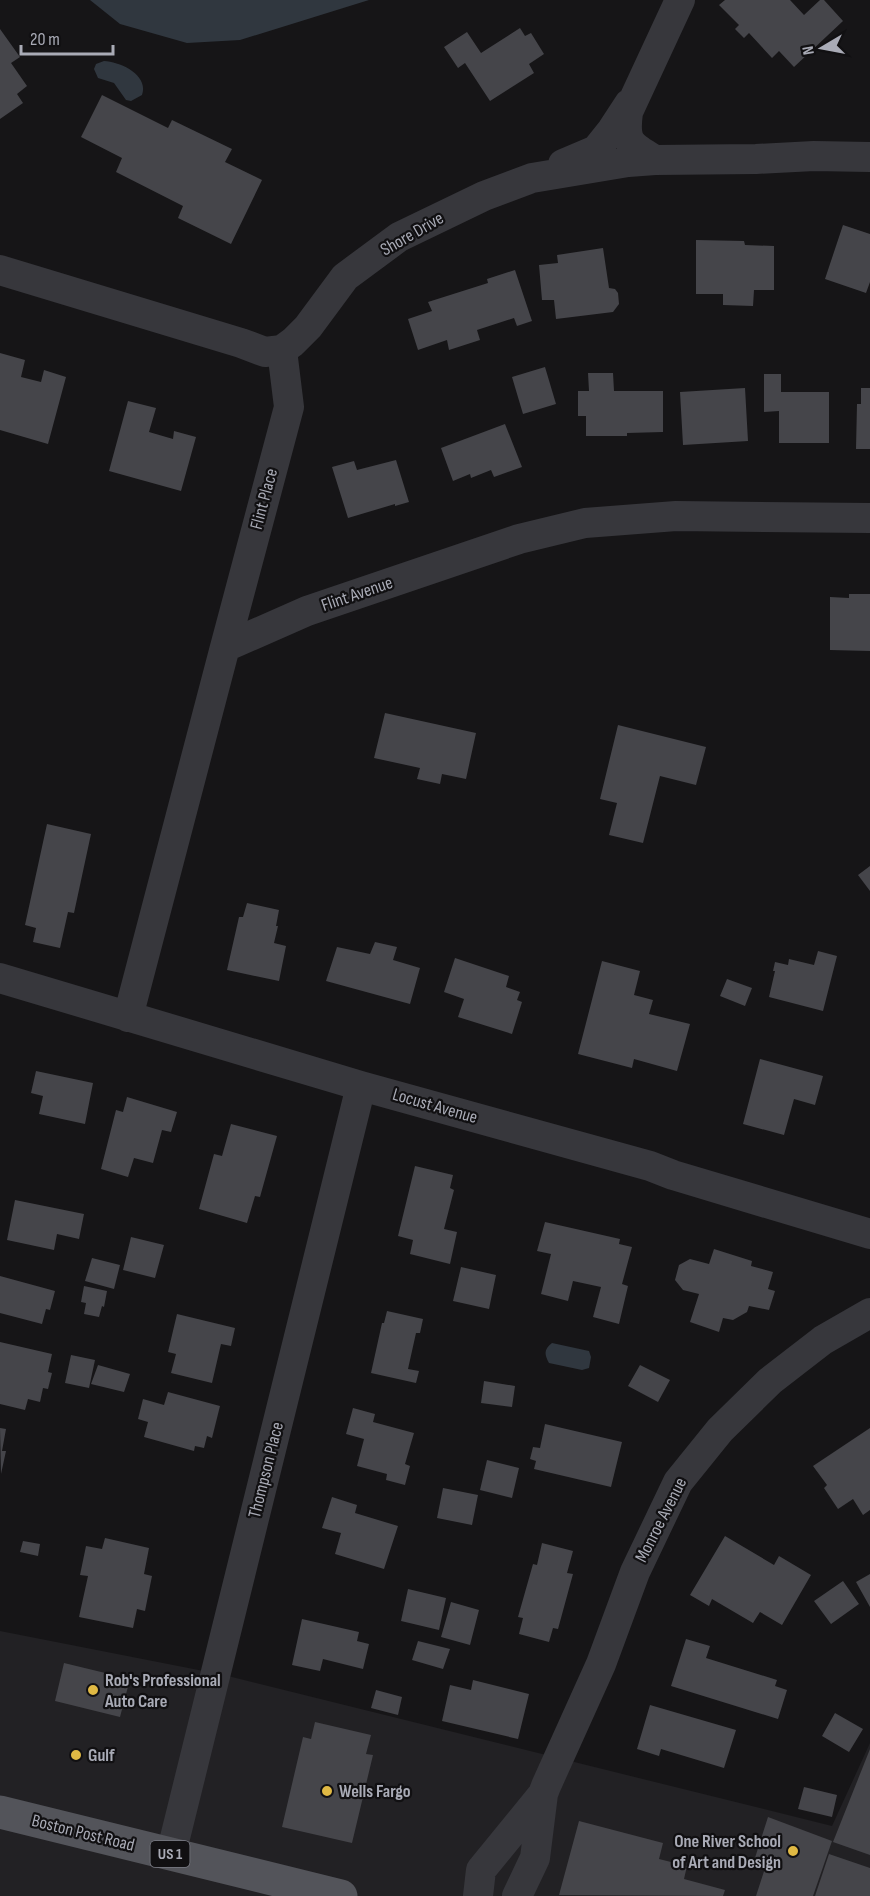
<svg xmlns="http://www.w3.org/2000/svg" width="870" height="1896" font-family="'Sofia Sans Condensed',sans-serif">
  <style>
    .built { fill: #222124 }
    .water { fill: #30373f }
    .building { fill: #45454a }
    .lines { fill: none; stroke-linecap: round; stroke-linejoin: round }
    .minor { stroke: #37373c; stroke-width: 30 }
    .major { stroke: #53545a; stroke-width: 33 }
    .poi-dot { fill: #e0b944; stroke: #111012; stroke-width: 2 }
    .labels { text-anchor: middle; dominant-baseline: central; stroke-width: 4.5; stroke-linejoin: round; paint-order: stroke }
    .shield { fill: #111012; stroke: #7b7c85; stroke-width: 1.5 }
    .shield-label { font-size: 16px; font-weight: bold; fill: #a9abb6 }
    .street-label { font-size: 18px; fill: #a9abb6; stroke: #111012 }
    .poi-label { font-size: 18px; font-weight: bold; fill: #a9abb6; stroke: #111012; text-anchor: start }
  </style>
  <rect width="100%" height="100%" fill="#161517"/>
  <path class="built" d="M0,1631L224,1675L832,1826L870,1743V1896H0Z"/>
  <path class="water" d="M90,0H369L240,40L187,43L120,24Z
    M104,61C121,62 149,75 142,95L131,101L126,100L114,83L98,78L94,69L96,64Z
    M552,1343L589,1351L591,1357L589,1368L582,1370L549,1363C544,1354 544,1349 552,1343Z"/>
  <path class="building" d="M725,0H790L804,15L820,0H824L843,21L794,67L779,51L772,58L749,33L744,38L735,29L739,25L719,5Z
    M520,28L525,36L531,33L544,54L529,64L534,73L490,101L465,63L458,68L444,47L467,32L481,53Z
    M0,29L20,57L11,63L27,86L17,94L23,103L0,119Z
    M102,95L168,128L172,120L232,149L225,162L262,180L231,244L178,218L183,206L116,172L122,158L81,137Z
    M843,225L870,234V282L866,293L825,279Z
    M696,240L744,241L745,245L774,246V290H754L753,306L723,305V294H696Z
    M603,248L609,288L615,289L618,293L619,304L613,312L556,319L554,300H542L539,265L558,263L557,255Z
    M515,270L532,321L517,326L514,318L477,330L480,340L449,350L447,340L418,350L408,319L432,311L428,302L488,283L487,279Z
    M0,353L25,360L21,377L41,382L44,370L66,377L48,444L0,430Z
    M545,367L556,404L523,414L512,377Z
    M588,373H613L614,391H663V432L627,433V436H586V416H578V391H589Z
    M764,374H781V392H829V443H779V411L764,412Z
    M745,388L748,441L683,445L680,392Z
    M861,388H870V449H856L857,404H861Z
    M128,401L156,408L149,432L173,439L174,431L196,437L181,491L109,471Z
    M505,424L522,467L494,477L491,470L471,478L470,474L453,481L441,448Z
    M396,460L409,502L395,506V504L348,518L332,467L354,461L357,470Z
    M849,594H870V651L830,650V597L849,598Z
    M385,713L476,733L466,779L442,774L440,784L417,779L420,768L374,758Z
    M618,725L706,747L696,785L660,776L643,843L609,835L617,803L600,799Z
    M47,824L91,834L74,913L68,912L60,948L33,942L36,928L25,925Z
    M870,866V891L858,875Z
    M247,903L279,910L276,926H278L274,943L286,946L279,981L227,970L239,917H243Z
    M375,942L397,947L393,960L420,968L410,1004L326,981L337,947L370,954Z
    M818,951L837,956L823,1011L769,997L775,971H773L775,962L788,965L789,959L814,965Z
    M455,958L509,976L506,987L520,992L517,1000L522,1002L512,1034L458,1017L464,999L444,992Z
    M602,961L640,971L634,995L653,1000L649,1014L690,1024L677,1071L634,1059L632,1068L578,1054Z
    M727,979L752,988L745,1006L720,996Z
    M760,1059L823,1076L815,1105L794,1099L784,1135L743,1124Z
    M36,1071L93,1083L85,1124L39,1114L43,1096L31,1093Z
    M127,1097L177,1112L171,1132L162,1130L153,1163L134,1158L128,1177L101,1169L116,1110L123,1112Z
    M231,1124L277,1136L260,1197L255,1196L247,1223L199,1209L214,1154L222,1156Z
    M415,1166L453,1175L450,1188L454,1190L444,1229L457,1232L450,1264L410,1254L413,1240L398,1236Z
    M15,1200L84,1214L79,1239L57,1234L54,1250L7,1240Z
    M545,1222L620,1239L619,1244L632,1247L622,1284L628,1286L619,1324L593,1317L601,1287L573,1281L568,1301L541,1294L551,1254L537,1251Z
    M131,1237L164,1245L155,1278L123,1270Z
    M714,1249L752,1261L751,1266L773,1272L768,1289L775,1291L769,1310L749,1306L747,1312L733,1320L723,1318L719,1332L690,1322L699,1294L683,1290L675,1280L679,1265L690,1259L709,1264Z
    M92,1258L120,1265L114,1289L85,1281Z
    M461,1267L496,1275L489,1309L453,1301Z
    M0,1276L55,1291L50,1310L46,1309L42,1324L0,1313Z
    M84,1286L107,1291L104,1307L102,1306L99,1317L84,1314L86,1303L81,1302Z
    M387,1311L423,1319L420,1333H416L408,1369L419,1371L416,1383L371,1373L382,1323H384Z
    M177,1314L235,1328L231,1346L221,1344L212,1383L171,1373L176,1354L168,1352Z
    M0,1342L52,1354L48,1372L52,1373L48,1389L43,1388L40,1402L28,1399L25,1410L0,1404Z
    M71,1355L95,1360L89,1388L65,1383Z
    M98,1365L130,1374L124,1392L91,1384Z
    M640,1365L670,1380L658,1402L628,1386Z
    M484,1381L515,1386L512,1407L481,1403Z
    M168,1392L220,1406L212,1438L207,1436L204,1448L195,1446L194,1451L144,1437L148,1422L138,1419L143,1399L164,1405Z
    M353,1408L375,1414L373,1422L414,1433L405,1464L410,1466L405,1485L386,1480L387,1474L357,1466L364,1439L346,1434Z
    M545,1424L622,1442L611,1487L534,1469L536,1461L530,1459L533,1447L540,1448Z
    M0,1428L6,1429L2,1451H6L1,1474Z
    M870,1428V1510L863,1515L853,1499L838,1509L824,1488L827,1485L813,1466Z
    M487,1460L519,1468L512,1498L480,1490Z
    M443,1488L478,1495L472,1525L437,1518Z
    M332,1497L357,1505L355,1513L398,1526L384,1569L335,1554L341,1533L322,1528Z
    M725,1536L774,1565L779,1556L811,1575L782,1625L760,1612L753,1623L712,1599L709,1606L690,1595Z
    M105,1538L149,1548L144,1574L152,1576L145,1611L137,1609L133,1628L79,1617L88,1576L80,1575L86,1546L102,1549Z
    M23,1541L40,1544L38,1556L20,1552Z
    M542,1543L573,1551L567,1573L573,1574L558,1629L553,1628L549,1642L519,1634L523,1618L518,1617L533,1564L537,1565Z
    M870,1574V1607L856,1582Z
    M843,1581L859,1604L831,1624L814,1601Z
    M408,1589L446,1598L439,1630L401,1621Z
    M451,1602L479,1610L470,1645L441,1637Z
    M302,1619L359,1632L357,1641L369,1644L363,1669L323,1659L320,1671L292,1665Z
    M686,1639L710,1646L706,1658L777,1680L775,1686L787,1690L778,1719L671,1686Z
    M418,1641L450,1649L443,1669L412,1660Z
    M64,1663L130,1679L120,1717L55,1701Z
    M473,1680L529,1694L518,1739L442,1721L450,1685L471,1690Z
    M376,1690L402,1697L398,1715L371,1708Z
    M650,1705L736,1730L724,1768L661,1749L659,1756L637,1749Z
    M835,1713L863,1729L849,1752L822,1736Z
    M315,1722L371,1735L366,1754L373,1755L352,1843L282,1827L303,1737L311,1739Z
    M870,1749V1855L833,1842Z
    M804,1787L837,1795L832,1817L798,1809Z
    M768,1817L832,1841L813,1896H756L766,1865L754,1861Z
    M579,1821L663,1843L659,1859L687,1866L684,1879L725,1890L723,1896L559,1895Z
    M829,1854L870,1868V1896H815Z"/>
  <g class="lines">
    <path class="minor" d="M655,160C630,145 624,143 628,112L680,0
      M563,164L596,150L612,130L629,104
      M0,270L241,343L265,352L282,350L293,342L308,327L345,277L399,237L484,196L532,178L628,162L655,160L756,159L814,156L870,157
      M225,647L289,407L282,350
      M0,978L361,1086L650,1166L673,1175L870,1234
      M128,1017L225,647L307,611L519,539L585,523L676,516L870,518
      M171,1854L361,1086
      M478,1896L481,1870L543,1794
      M517,1896L535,1858L543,1794L546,1786L601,1664L635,1572L678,1482L720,1430L770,1381L823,1340L870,1313"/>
    <path class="major" d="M0,1812L341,1896"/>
  </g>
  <g class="poi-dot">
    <circle cx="93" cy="1690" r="6"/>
    <circle cx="76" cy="1755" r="6"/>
    <circle cx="327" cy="1791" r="6"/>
    <circle cx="793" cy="1851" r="6"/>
  </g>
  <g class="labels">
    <rect class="shield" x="150.5" y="1841" width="39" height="26" rx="4.5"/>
    <g class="shield-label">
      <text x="170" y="1854">US 1</text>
    </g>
    <g class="street-label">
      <text transform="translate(412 234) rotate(-30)">Shore Drive</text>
      <text transform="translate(264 499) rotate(-75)">Flint Place</text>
      <text transform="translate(357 594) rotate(-19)">Flint Avenue</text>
      <text transform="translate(435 1106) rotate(16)">Locust Avenue</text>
      <text transform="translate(266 1470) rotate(-76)">Thompson Place</text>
      <text transform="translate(661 1520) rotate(-63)">Monroe Avenue</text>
      <text transform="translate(83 1833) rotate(14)">Boston Post Road</text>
    </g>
    <g class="poi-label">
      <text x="105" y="1680">Rob's Professional<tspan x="105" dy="21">Auto Care</tspan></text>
      <text x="88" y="1755">Gulf</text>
      <text x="339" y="1791">Wells Fargo</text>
      <text x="781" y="1841" text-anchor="end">One River School<tspan x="781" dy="21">of Art and Design</tspan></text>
    </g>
  </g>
  <g transform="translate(822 48) rotate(260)" stroke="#111012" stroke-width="4.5" paint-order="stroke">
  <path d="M0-4.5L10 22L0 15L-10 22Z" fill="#a9abb6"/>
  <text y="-9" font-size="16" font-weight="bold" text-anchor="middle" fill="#a9abb6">N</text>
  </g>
  <path d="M21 45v9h92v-9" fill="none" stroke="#a9abb6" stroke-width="3"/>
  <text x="30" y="45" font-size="18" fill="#a9abb6" stroke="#111012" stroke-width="4.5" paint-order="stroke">20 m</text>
</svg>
